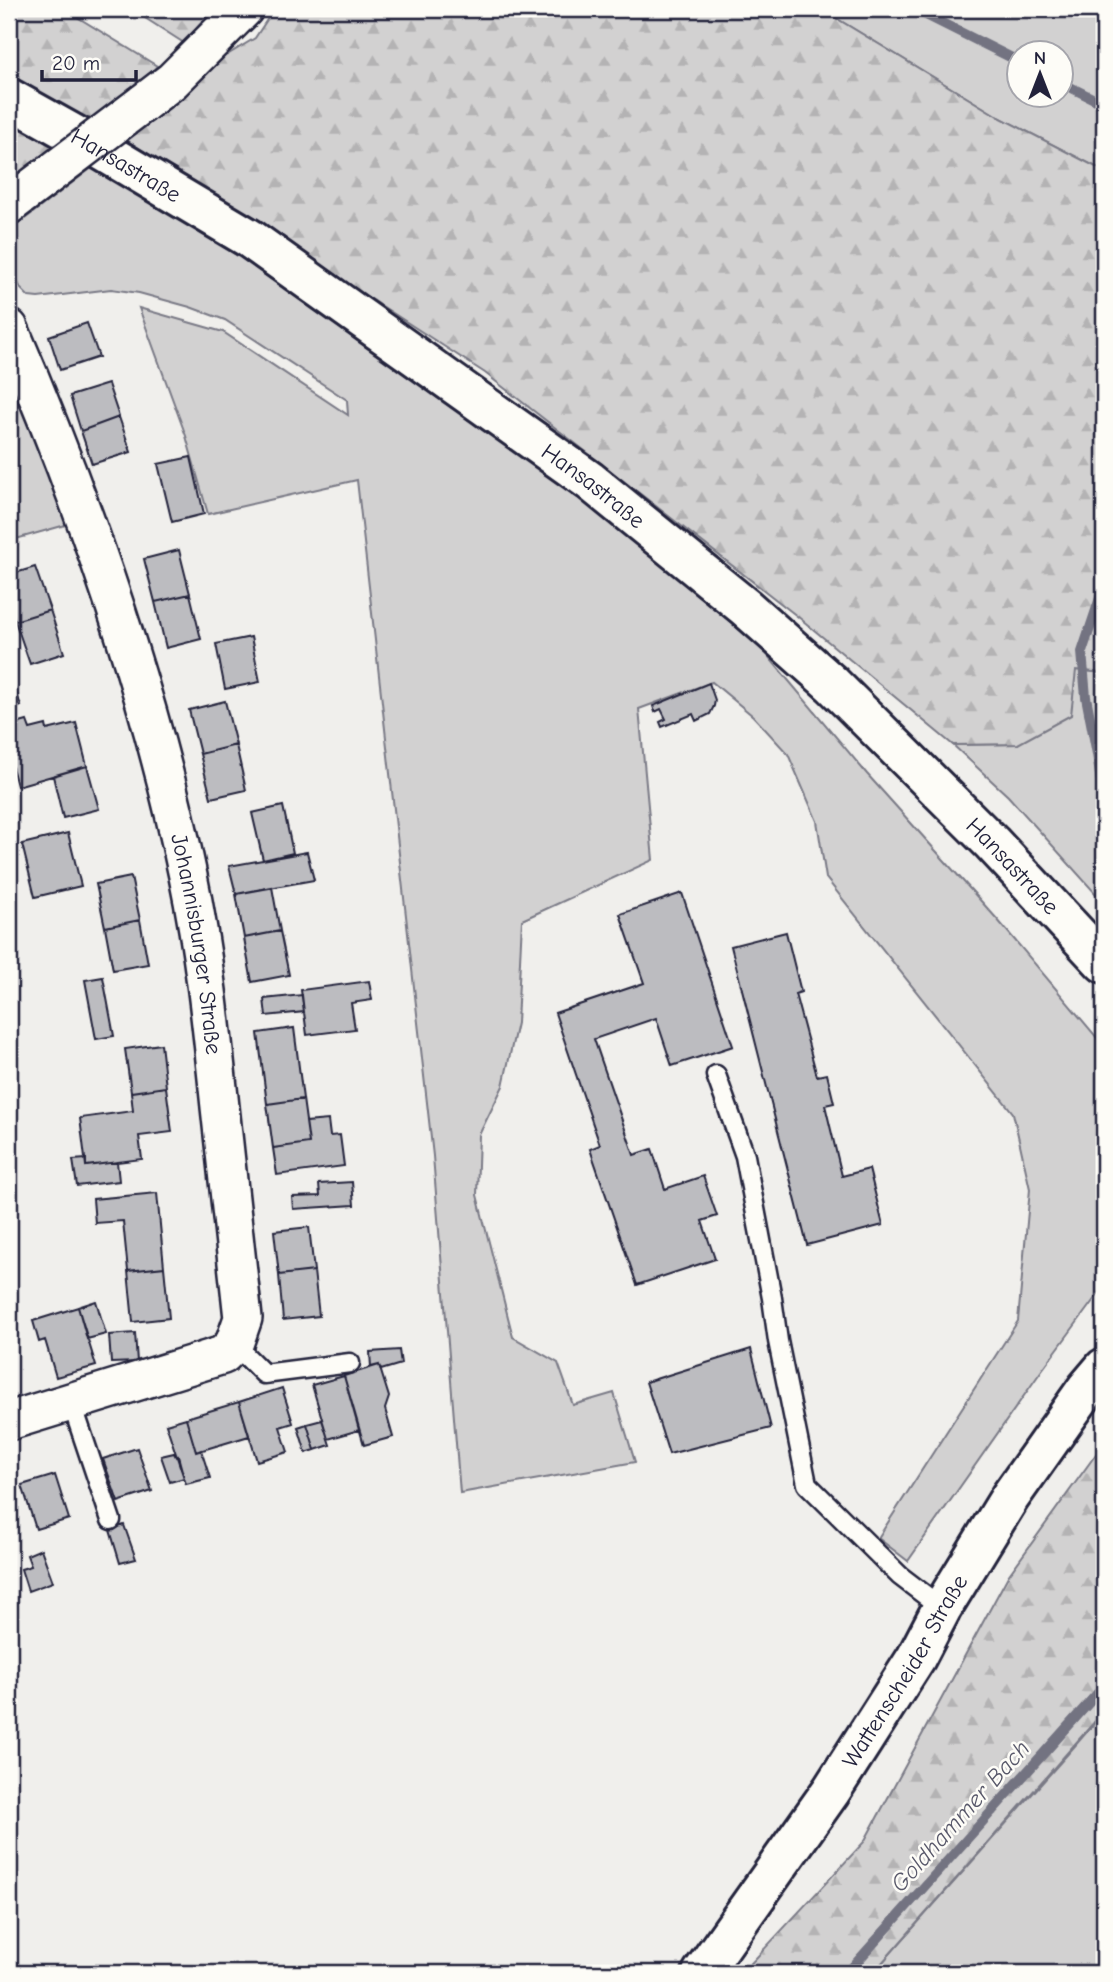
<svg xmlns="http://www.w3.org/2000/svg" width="1113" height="1982" font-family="'Comic Neue',sans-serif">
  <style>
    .grass { fill: #d2d1d1; stroke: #7a7a86; stroke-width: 2; fill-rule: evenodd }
    .forest { fill: url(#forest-firs); stroke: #7a7a86; stroke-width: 2 }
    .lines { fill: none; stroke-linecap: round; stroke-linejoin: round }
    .stream { stroke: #737381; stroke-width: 10 }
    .building { fill: #bcbcc0; stroke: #22223b; stroke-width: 2 }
    .service-casing { stroke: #22223b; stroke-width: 23 }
    .minor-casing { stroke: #22223b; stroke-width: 42 }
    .tertiary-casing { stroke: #22223b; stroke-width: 44 }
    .secondary-casing { stroke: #22223b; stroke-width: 44 }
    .service { stroke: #fdfcf7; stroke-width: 18 }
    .minor { stroke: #fdfcf7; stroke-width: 37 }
    .tertiary { stroke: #fdfcf7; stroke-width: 38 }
    .secondary { stroke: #fdfcf7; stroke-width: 38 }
    .minor-bridge-casing { stroke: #22223b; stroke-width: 42; stroke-linecap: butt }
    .minor-bridge { stroke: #fdfcf7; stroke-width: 37 }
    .labels { text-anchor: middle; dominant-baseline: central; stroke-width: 5; stroke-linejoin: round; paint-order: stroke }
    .street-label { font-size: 23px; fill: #22223b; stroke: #fdfcf7 }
    .water-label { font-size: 24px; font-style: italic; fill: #58586a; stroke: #fdfcf7 }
  </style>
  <defs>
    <pattern id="forest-firs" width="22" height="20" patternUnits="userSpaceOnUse" patternTransform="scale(1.75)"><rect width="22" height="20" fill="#d2d1d1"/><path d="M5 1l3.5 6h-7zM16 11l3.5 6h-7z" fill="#b4b3b4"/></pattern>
  </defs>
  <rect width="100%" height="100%" fill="#f0efec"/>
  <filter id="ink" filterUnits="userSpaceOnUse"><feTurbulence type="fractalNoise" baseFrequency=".0143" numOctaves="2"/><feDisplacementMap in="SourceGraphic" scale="14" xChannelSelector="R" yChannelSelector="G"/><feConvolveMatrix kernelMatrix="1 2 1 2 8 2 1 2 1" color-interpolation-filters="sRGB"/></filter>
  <g filter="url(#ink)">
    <path class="grass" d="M821,9H1104V171L999,117ZM1018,52H1060V94H1018Z
      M93,167L274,278L608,517L763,650L867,774L997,919L1104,1046V1286L1042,1370L908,1561L878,1538L1018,1321L1030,1189L1013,1113L826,878L817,821L788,754L753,716L712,682L639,709L653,860L522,920L517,1023L503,1086L479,1135L477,1195L513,1337L558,1363L573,1405L614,1393L635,1462L460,1493L433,1156L357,480L208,514L186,436L139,308L223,332L348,415L347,400L225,320L190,307L139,293L111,289L38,298L29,297L21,289L9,264V231Z
      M9,374L21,398L69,524L9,541Z
      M1076,670L1104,673V903L1008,796L953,745L1018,744Z
      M1104,1712V1973H873L1073,1748Z"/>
    <path class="forest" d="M9,9H64L157,66L136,90L92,123L9,78Z
      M131,9H213L184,43Z
      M274,9H821L999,117L1104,171V673L1076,670L1071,715L1018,744L953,745L802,620L485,373L125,139L221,51L227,55L255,38Z
      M9,118L60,145L9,183Z
      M1104,1443V1711L873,1973H742L864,1842L1008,1576Z"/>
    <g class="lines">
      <path class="stream" d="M914,9L1018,61
        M1060,82L1104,104
        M1104,586L1082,652L1086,697L1097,754L1104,803
        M847,1973L1104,1686"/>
    </g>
    <path class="building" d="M87,323L99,357L60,370L49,336Z
      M108,384L119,417L81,431L70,396Z
      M119,417L131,452L92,464L81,431Z
      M191,457L204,514L172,522L158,464Z
      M179,550L190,594L155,602L144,559Z
      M35,567L50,610L15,621L9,602V575Z
      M190,594L201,639L166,648L155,602Z
      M50,610L64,653L30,664L15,621Z
      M251,637L260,682L225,689L216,644Z
      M709,683L715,700L714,706L710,714L696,721L693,714L662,727L660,722L666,719L661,709L655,712L653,706Z
      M14,685L21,706L9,710V687Z
      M225,701L236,745L200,754L189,710Z
      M27,721L30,729L46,725L47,730L76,723L87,766L17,786L10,759H9V726Z
      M236,745L246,790L211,798L200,754Z
      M87,766L99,809L63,818L53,776Z
      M283,806L293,853L263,860L252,813Z
      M68,833L81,886L35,897L22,844Z
      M307,852L314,880L236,894L229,866Z
      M131,877L140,920L105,927L96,884Z
      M272,887L280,931L244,938L236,894Z
      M682,893L733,1046L672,1066L656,1018L594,1039L634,1155L652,1149L665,1189L703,1176L717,1216L702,1221L715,1259L637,1285L590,1149L600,1145L555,1013L644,983L620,914Z
      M140,920L148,964L113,970L105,927Z
      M280,931L289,975L252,982L244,938Z
      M786,932L801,992L795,994L817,1076L827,1074L834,1103L825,1105L842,1176L869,1169L883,1225L807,1245L731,946Z
      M103,977L114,1036L96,1039L85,980Z
      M369,981L372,1000L351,1003L355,1029L307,1035L301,990Z
      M302,995L304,1012L266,1016L264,999Z
      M294,1028L303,1099L267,1104L258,1033Z
      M161,1044L166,1087L131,1092L125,1049Z
      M166,1087L172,1132L139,1136L142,1159L86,1166L80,1118L133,1111L131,1092Z
      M303,1099L309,1143L273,1148L267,1104Z
      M328,1120L330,1136L340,1135L344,1166L277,1175L273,1148L309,1143L306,1122Z
      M86,1159V1166L117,1162L119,1181L77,1186L73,1160Z
      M352,1182L354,1205L293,1209L292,1197L320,1196L319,1184Z
      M157,1193L164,1267L128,1271L123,1221L95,1223L93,1199Z
      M309,1227L314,1271L279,1275L274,1231Z
      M164,1267L169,1318L133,1322L128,1271Z
      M314,1271L319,1316L283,1320L279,1275Z
      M96,1301L106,1334L87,1339L78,1307Z
      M78,1307L96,1366L56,1377L45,1340L39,1342L33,1321Z
      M135,1333L137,1362L111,1363L109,1335Z
      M751,1349L771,1428L669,1454L646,1382Z
      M399,1350L401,1364L381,1370L379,1365L371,1367L370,1352Z
      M379,1365L389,1397L385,1409L393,1437L364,1445L344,1376Z
      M344,1376L359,1430L328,1439L312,1385Z
      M282,1388L293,1423L280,1427L288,1452L257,1461L239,1402Z
      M239,1402L249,1436L196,1452L186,1418Z
      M186,1418L196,1452L201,1450L210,1478L186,1484L166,1424Z
      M322,1420L330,1445L315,1450L307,1424Z
      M307,1424L315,1450L306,1453L298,1427Z
      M137,1448L152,1491L118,1502L103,1459Z
      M174,1453L176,1457L178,1456L184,1478L170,1482L161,1456Z
      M55,1475L69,1519L36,1529L22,1485Z
      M124,1525L136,1559L120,1563L110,1530Z
      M41,1549L53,1582L28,1591L21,1569L31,1566L27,1555Z"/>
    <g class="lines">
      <defs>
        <path id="service" d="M716,1075L745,1156L772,1298L778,1341L807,1484L900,1576L942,1608
          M234,1344L264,1374L350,1363
          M71,1401L111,1520"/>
        <g id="minor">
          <path d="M142,104L172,81L244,9"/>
          <path d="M9,205L46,177"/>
          <path id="s1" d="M9,328C85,505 149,688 188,876C204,952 212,1030 220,1107C228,1177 235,1248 243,1318L234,1344L223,1355L9,1421"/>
        </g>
        <g id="tertiary">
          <path id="s2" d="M9,98L91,144L249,238L590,481L745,607L832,684L992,843L1104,963"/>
        </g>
        <g id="secondary">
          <path id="s3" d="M702,1973L831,1791L916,1658L942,1608L1010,1497L1087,1388L1104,1368"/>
        </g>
      </defs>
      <use href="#service" class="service-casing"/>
      <use href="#minor" class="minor-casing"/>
      <use href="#tertiary" class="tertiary-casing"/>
      <use href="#secondary" class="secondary-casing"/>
      <use href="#service" class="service"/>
      <use href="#minor" class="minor"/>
      <use href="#tertiary" class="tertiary"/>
      <use href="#secondary" class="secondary"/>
      <defs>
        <path id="minor-bridge" d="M46,177L142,104"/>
      </defs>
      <use href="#minor-bridge" class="minor-bridge-casing"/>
      <use href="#minor-bridge" class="minor-bridge"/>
    </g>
  </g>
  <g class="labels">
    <g class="street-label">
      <text stroke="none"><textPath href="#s2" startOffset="135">Hansastraße</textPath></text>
      <text stroke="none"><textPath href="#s2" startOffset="702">Hansastraße</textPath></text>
      <text stroke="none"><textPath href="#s2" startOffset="1269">Hansastraße</textPath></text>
      <text stroke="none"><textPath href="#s1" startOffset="646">Johannisburger Straße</textPath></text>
      <text stroke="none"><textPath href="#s3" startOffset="364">Wattenscheider Straße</textPath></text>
    </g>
    <g class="water-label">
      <text transform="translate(960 1816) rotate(-48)">Goldhammer Bach</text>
    </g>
  </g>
  <rect width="1113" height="1982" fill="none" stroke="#fdfcf7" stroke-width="35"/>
  <rect x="18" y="18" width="1078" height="1947" fill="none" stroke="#22223b" stroke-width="2.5" filter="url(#ink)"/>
  <g transform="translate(1040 74)"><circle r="33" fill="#fdfcf7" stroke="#a5a5ac" stroke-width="2"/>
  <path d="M0-5L12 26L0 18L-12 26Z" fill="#22223b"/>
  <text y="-10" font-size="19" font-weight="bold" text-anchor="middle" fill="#22223b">N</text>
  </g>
  <path d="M42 70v10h94v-10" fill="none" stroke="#22223b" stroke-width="3.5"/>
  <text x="52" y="70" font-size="21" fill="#22223b" stroke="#fdfcf7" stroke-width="5" paint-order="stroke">20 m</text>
</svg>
